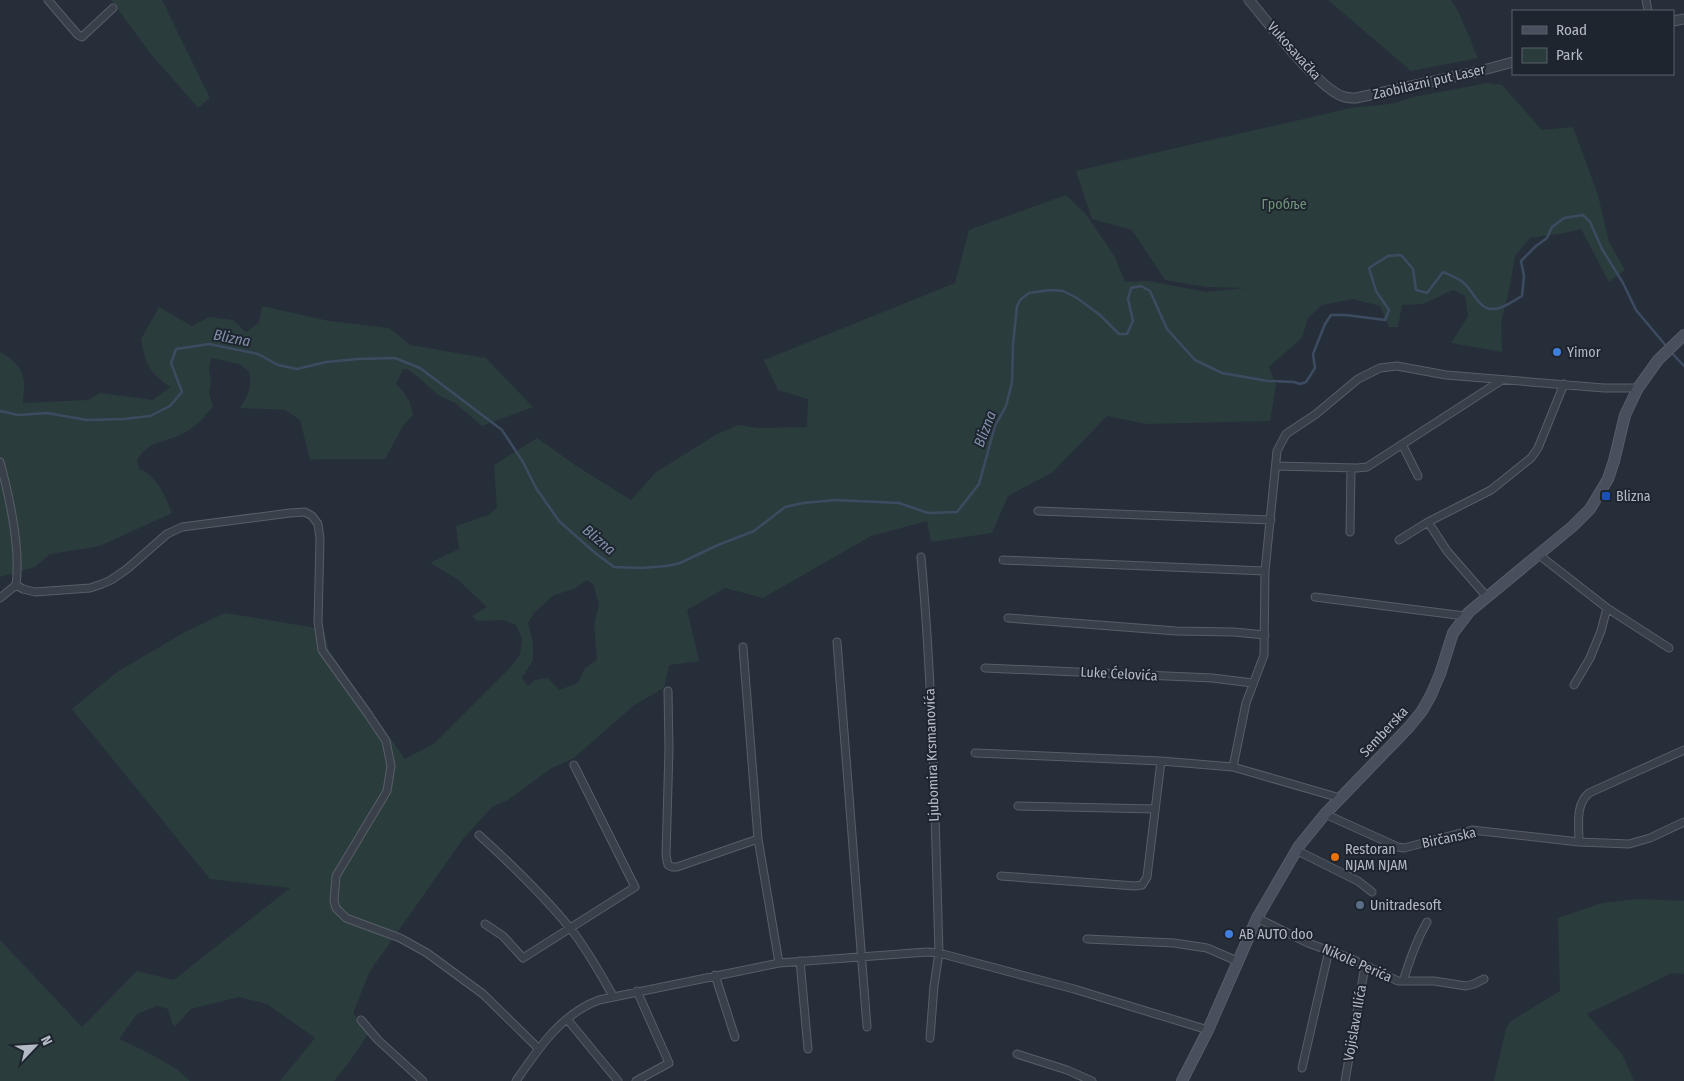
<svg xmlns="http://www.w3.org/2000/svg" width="1684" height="1081" font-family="'Fira Sans Condensed',sans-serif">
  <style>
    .green { fill: #2b3c3d; fill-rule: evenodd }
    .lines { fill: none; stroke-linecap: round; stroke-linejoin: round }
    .stream { stroke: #3d4b61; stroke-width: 2.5 }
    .minor-casing { stroke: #585e68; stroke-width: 9 }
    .tertiary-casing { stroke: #585e68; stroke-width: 11 }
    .secondary-casing { stroke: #585e68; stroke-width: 12 }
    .minor { stroke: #3a404a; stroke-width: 7 }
    .tertiary { stroke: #3a404a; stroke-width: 9 }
    .secondary { stroke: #484f5d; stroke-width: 10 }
    .shop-dot { fill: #3f7fe0; stroke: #1f252f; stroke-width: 2 }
    .transit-dot { fill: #1a4fb4; stroke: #1f252f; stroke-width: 2 }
    .food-dot { fill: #e8710a; stroke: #1f252f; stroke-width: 2 }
    .service-dot { fill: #5c6f8a; stroke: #1f252f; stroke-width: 2 }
    .labels { text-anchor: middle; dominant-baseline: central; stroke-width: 4; stroke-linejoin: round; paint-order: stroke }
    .street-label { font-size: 14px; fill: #b5bbc6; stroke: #1f252f }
    .park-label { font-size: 14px; fill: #6f9479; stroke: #1f252f }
    .poi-label { font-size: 14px; fill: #b5bbc6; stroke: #1f252f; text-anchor: start }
    .water-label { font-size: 15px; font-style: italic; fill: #8090aa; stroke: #1f252f }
  </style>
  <rect width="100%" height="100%" fill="#262e3a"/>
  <path class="green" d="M111,0H162L210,98L198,108L151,54Z
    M1328,0H1451L1459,13L1478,58L1411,71Z
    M1487,83L1502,85L1542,130L1573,127L1598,195L1609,242L1625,270L1609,282L1581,229L1565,233L1530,238L1515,256L1510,286L1501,323L1502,352L1451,343L1468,316L1465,296L1453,290L1423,304L1402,305L1398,327H1389L1380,306L1353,299L1322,305L1308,318L1302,338L1269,367L1276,385L1270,421L1147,424L1107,416L1053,472L1008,496L992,533L931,542L927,521L871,536L763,598L725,588L687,610L699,661L669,665L664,688L633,706L574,758L550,769L508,800L492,807L463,839L370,971L353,1013L368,1034L350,1061L334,1081H280L315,1038L267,1004L239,997L191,1009L175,1026L172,1023L168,1009L157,1006L137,1014L119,1039L149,1053L178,1070L190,1081H0V940L82,1027L137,971L174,980L290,888L210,879L72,709L117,672L185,632L225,613L310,627L324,631L329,651L405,759L435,743L509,669L520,655L522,639L516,625L504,620L477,621L472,616L487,607L457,579L430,563L459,549L456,526L488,515L497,508L494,465L537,438L578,467L631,500L655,473L717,434L738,425L758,428L807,427L808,399L778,390L764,360L955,283L969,230L1066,195L1085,213L1115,257L1125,282L1149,281L1206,292L1245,288L1207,287L1165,280L1132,230L1092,219L1076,171C1164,150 1253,131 1342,110C1364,104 1389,108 1409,98ZM587,580L593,584L599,604L594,625L597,660L585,668L578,683L559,690L548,678L535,680L528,686L522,678L533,660V643L528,623L534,613L554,595L574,589Z
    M262,306L329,321L389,328L410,345L486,358L533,407L482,426L455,403L438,395L418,377L407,369H403L396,384C406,394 411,401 413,415L403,426L385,459H325L310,460L300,420L285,410L240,408C249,394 252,387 249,371L239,364L211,358L209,370L211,381L209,393L213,406C204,418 195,428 180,435C160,444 150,440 137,460L139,469C157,475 165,496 172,513L100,546L50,554L35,567L0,577V352C12,358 23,368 24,382C25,389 23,396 23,403L88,400L100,393L153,400L170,387C148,371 146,365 141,339L159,307L192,326L209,317L233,320L246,332L259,323Z
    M1639,899L1684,901V974L1672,973L1587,1014L1622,1054L1634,1081H1494L1506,1028L1511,1021L1560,991L1558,918L1602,903Z"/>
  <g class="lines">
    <path class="stream" d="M1670,351L1684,366
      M0,411L18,415L47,413L87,420L124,419L150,416L170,406L182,392L171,363L176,349L209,344L258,354L278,365L297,369L326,362L358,359L395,358L420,368L502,430L523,462L536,488L559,521L594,552L614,567L641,568L667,566L680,563L718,545L754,531L785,507L803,503L836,500L899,503L928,513L957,512L979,484L995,426L1006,406L1012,382L1013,344L1017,306L1021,299L1029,293L1050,290L1063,291L1077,298L1100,315L1119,334H1127L1133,321L1128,299L1131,288L1141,286L1150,291L1167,329L1195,360L1222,373L1268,381L1294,382L1300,384L1306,382L1315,368L1313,354L1325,324L1331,315H1346L1385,320L1389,310L1376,291L1369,268L1388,256L1401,255L1413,269L1416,290L1427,293L1443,272C1450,275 1458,278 1464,283C1473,291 1479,310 1493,309C1503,309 1513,301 1522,296L1524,276L1521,261L1536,246L1547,238L1552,227L1564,218L1583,215L1590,222L1602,249L1623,283L1636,310L1667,347"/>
    <defs>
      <path id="minor" d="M48,0L78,35L82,37L113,8
        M1646,0L1648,11
        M1402,444L1418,476
        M0,462C10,499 21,547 16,585L0,598
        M1276,466L1357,468L1367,467L1502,380
        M1038,511L1271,520
        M1428,522L1447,551L1487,597
        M1350,532L1351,468
        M1399,540L1428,522L1491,490L1531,458L1538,448L1564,384
        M1539,555L1607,608L1601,631L1590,658L1574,685
        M921,557C933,689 935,821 939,953L934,986L930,1038
        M1003,560L1265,571
        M16,585L23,589L35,592L90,588L102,584L111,580L127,569L167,534L182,527L290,513L305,512L312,516L318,524L320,539L318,622L322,650L368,714L386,741L391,766L387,791L336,876L334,901L336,908L346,918L400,938L427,953L483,994L538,1048
        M1315,597L1465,616
        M1607,608L1669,648
        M1008,618L1176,631L1234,632L1265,635
        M837,642L867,1027
        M743,647L758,839L779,963
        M985,668L1212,678L1253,683
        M668,691L669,749L666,856L668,865L672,867H677L758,839
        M975,753L1161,761L1233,767L1340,798
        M1233,767L1246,703L1264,655L1265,571L1277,451L1286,434L1316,414L1358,379L1380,368L1397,366L1446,375L1604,388H1638
        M1018,806L1155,809
        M1325,814L1398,847L1404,848L1472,830L1579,842L1629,844L1650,838L1684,822
        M479,835C511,864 543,895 570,928C587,949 600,973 613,996
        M1579,842C1579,825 1575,805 1589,793L1684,750
        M1296,850L1358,881L1372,892
        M1001,876L1135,886L1142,885L1147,877L1161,761
        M1257,918L1308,943L1352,959L1398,981H1434L1466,986L1474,984L1484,979
        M485,924L503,936L523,958L635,887L574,765
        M1087,939L1174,943L1207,948L1237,961
        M800,961L808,1049
        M715,975L735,1037
        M1403,981C1410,960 1416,941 1427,922
        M567,1019L618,1081
        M361,1020L378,1040L423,1081
        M1017,1054L1067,1070L1092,1081
        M1302,1068L1329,950
        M516,1081C538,1049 561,1014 599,1000L779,963L927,952L939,953L1074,989L1208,1030
        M636,1081L669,1063L637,991
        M1345,1081L1365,966"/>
      <path id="tertiary" d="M1249,0C1267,21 1321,92 1345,97C1348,98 1353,98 1356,98L1476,72L1513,62
        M1673,21L1684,19"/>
      <path id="secondary" d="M1182,1081L1208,1030L1257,918L1299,846L1325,814L1409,727L1422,711L1431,695L1440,674L1453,633L1469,612L1573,526L1590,509L1608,479L1614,461L1625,415L1638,388L1658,360L1684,335"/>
    </defs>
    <use href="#minor" class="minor-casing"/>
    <use href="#tertiary" class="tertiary-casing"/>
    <use href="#secondary" class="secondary-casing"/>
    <use href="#minor" class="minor"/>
    <use href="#tertiary" class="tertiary"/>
    <use href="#secondary" class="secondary"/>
  </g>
  <g class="shop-dot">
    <circle cx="1557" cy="352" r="5"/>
    <circle cx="1229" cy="934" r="5"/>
  </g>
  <rect class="transit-dot" x="1601" y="491" width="10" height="10" rx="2.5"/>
  <circle class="food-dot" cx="1335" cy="857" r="5"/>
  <circle class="service-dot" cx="1360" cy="905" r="5"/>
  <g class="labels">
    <g class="street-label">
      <text transform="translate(1294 51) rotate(48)">Vukosavačka</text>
      <text transform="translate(1429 82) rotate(-13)">Zaobilazni put Laser</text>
      <text transform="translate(1119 674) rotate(3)">Luke Ćelovića</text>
      <text transform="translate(1384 732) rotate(-47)">Semberska</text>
      <text transform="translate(932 755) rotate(-92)">Ljubomira Krsmanovića</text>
      <text transform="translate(1449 838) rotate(-12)">Birčanska</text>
      <text transform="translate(1357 963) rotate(24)">Nikole Perića</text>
      <text transform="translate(1355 1023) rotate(-80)">Vojislava Ilića</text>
    </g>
    <g class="park-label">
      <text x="1284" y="204">Гробље</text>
    </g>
    <g class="poi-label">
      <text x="1567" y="352">Yimor</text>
      <text x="1616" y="496">Blizna</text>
      <text x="1345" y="849">Restoran<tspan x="1345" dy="16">NJAM NJAM</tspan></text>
      <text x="1370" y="905">Unitradesoft</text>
      <text x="1239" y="934">AB AUTO doo</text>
    </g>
    <g class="water-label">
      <text transform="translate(232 338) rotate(11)">Blizna</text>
      <text transform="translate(985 429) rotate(-69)">Blizna</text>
      <text transform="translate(599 540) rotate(40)">Blizna</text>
    </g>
  </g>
  <rect x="1512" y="10" width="162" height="65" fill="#1f252f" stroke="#5b616b"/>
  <rect x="1522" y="26" width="25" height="8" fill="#484f5d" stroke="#5b616b"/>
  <text x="1556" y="35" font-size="15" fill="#b5bbc6">Road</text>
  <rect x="1522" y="48" width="25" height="15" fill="#2b3c3d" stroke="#5b616b"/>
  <text x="1556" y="60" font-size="15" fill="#b5bbc6">Park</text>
  <g transform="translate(35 1046) rotate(65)" stroke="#1f252f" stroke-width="4" paint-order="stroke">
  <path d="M0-4L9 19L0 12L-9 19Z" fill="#b5bbc6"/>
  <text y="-8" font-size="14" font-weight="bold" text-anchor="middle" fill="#b5bbc6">N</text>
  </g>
</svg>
